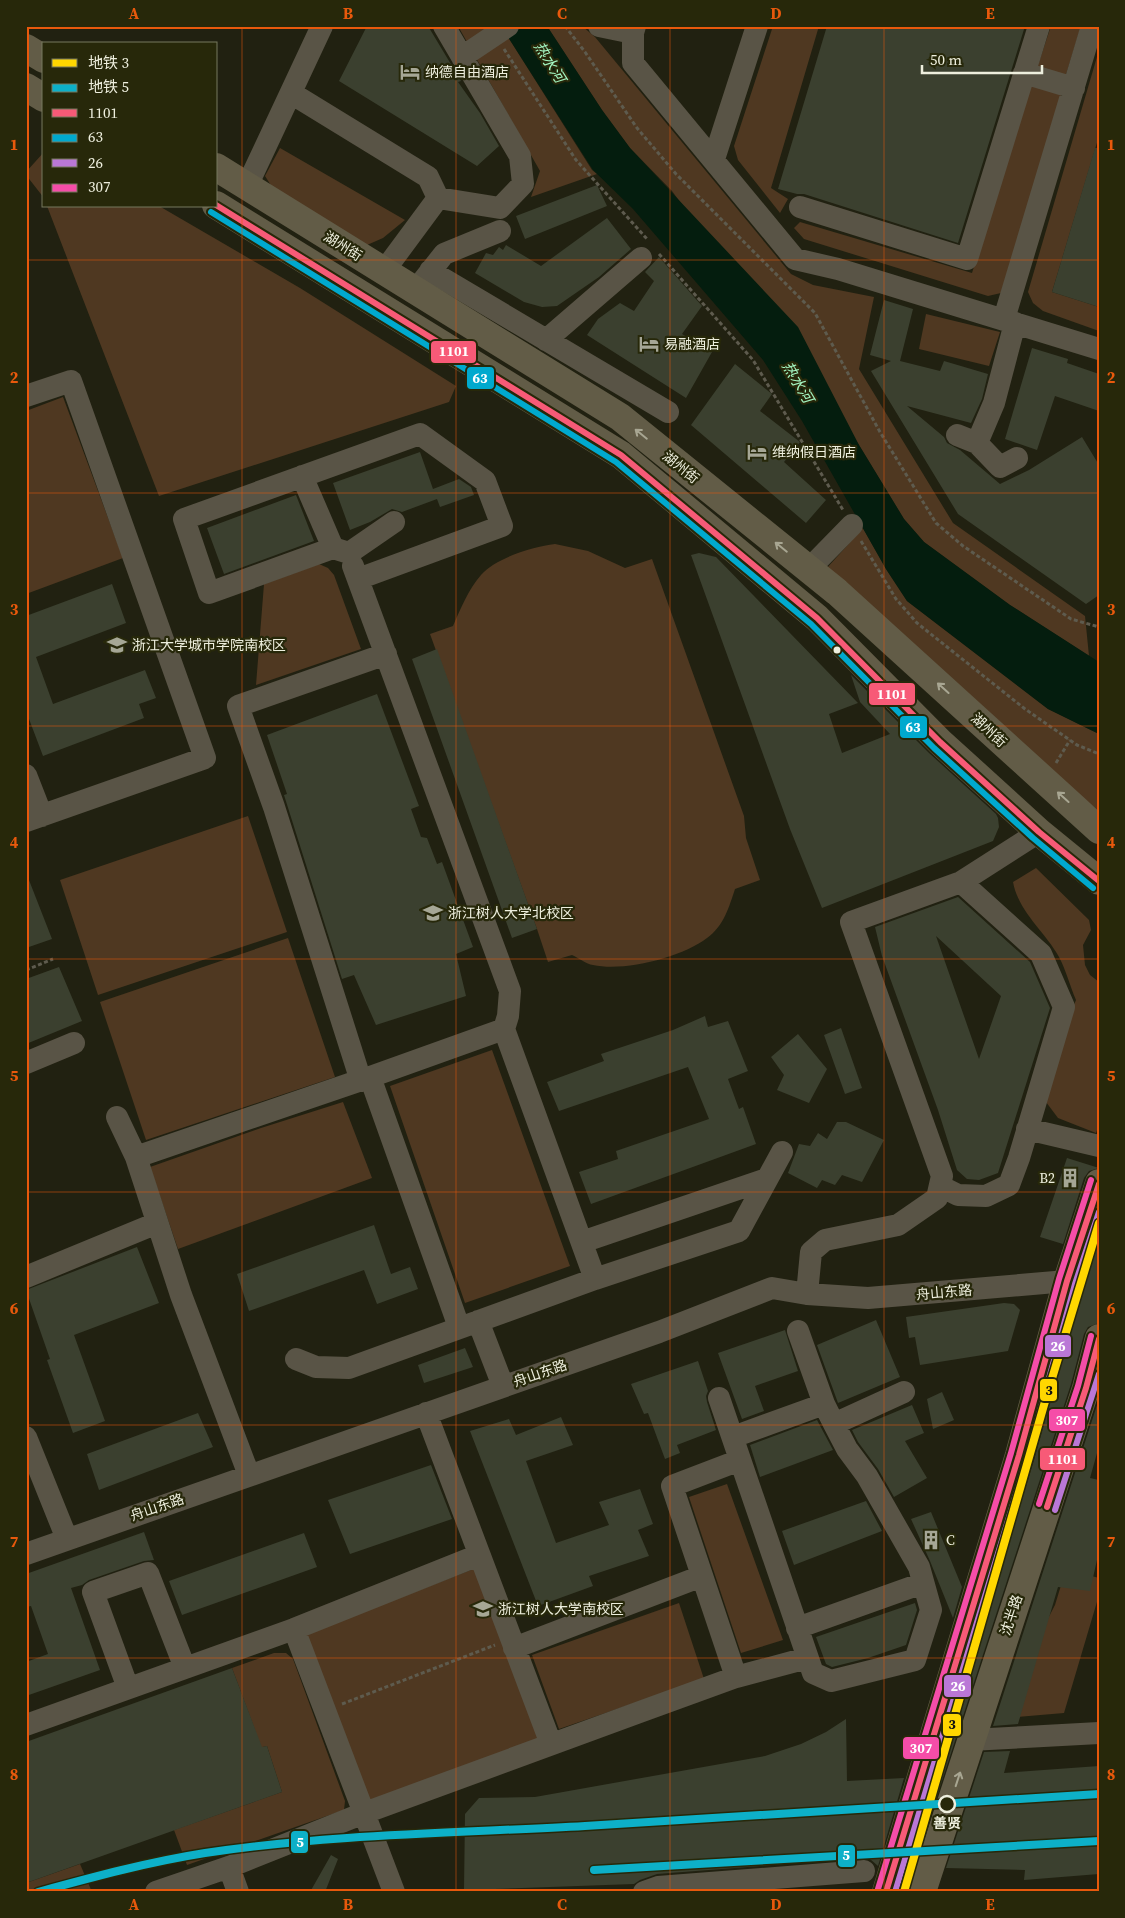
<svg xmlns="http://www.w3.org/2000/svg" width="1125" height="1918" font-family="'Source Serif 4','Noto Sans SC',serif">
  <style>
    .green { fill: #4f3821 }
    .water { fill: #041d0e }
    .building { fill: #3b402f; fill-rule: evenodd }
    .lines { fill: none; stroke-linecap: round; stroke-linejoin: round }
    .path { stroke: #5e5b4e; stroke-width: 3; stroke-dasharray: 4 2.5; stroke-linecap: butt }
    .minor { stroke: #595446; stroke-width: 22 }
    .major { stroke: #625c47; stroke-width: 28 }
    .bus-1-casing { stroke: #27280a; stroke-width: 10 }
    .bus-2-casing { stroke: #27280a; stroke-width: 10 }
    .bus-3-casing { stroke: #27280a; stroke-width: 10 }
    .bus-4-casing { stroke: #27280a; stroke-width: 10 }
    .bus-1 { stroke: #f75a77; stroke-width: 6 }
    .bus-2 { stroke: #00a9ce; stroke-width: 6 }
    .bus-3 { stroke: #ba77d6; stroke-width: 6 }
    .bus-4 { stroke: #f54da8; stroke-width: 6 }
    .metro-1-casing { stroke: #27280a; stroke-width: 11 }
    .metro-2-casing { stroke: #27280a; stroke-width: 11 }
    .metro-1 { stroke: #ffd700; stroke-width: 8 }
    .metro-2 { stroke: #0db0c8; stroke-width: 8 }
    .oneway { stroke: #a8a692 }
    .grid { fill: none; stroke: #e8590c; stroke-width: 1; stroke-opacity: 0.55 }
    .bus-dot { fill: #eeefde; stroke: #27280a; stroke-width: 2 }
    .stop-dot { fill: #27280a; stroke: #eeefde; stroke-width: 2.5 }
    .labels { text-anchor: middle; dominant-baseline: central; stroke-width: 4.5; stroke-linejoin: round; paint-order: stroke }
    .poi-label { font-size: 14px; fill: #eeefde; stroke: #27280a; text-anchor: start }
    .street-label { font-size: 14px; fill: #eeefde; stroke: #27280a }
    .stop-label { font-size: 14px; font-weight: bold; fill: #eeefde; stroke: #27280a }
    .water-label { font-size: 15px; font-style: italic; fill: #a4f7c3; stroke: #27280a }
    .line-badge { stroke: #27280a; stroke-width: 2 }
    .badge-label { font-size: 14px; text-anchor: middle; font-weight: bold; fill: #fff }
    .pale-badge-label { font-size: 14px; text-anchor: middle; font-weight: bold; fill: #111 }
    .neatline { fill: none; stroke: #e8590c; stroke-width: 2 }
    .grid-label { font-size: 16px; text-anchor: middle; font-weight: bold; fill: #e8590c }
  </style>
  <rect width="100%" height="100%" fill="#212111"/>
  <path class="green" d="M458,26H501L592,170L597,174L531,197L540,171Z
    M547,26H582L595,37L791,274L813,285L874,297L859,369L953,523L1085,616L1089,656L1010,605L924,542L904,519L859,445L672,191L630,148L602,110Z
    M773,26H819L771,188L788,199L780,213L738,160L734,146Z
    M1051,26H1081L1065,78L1037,68Z
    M1099,50V136L1052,292L1099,307V331L1043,311L1033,303L1028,292Z
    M1031,84L1062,92L1001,293L988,296L804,239L794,228L800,222L972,273Z
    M280,148L405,220L383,238L367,245L272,187L265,176Z
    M44,152V198L26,175V172Z
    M47,206H159L300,288L456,386L449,402L159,496Z
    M926,314L1000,332L989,366L919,349Z
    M63,397L123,558L26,594V411Z
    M863,528L886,569L907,601L1048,709L1099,734V811L1054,774L826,569Z
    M555,544L588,551L625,568L652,559L744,816L746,838L760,880L735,889C729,907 724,926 707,938C682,957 625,972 593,965C586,964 579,958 572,955L548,962L537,929L430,634L453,626C461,608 468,590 481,575C497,557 533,547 555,544Z
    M319,564L328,568L334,575L361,649L256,685L264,584Z
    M248,816L287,932L98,995L60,880Z
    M1036,868L1089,920L1091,930L1083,945L1085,965L1090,975L1099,982V1124L1096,1133L1058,1118L1043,1098L1052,1059L1076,1000C1070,986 1066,970 1059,957C1044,930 1019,913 1013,882Z
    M288,938L335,1077L146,1140L100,1002Z
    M492,1050L570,1266L465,1303L390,1086Z
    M343,1102L372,1178L178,1249L150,1167L261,1128Z
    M727,1484L783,1640L741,1653L689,1497Z
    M476,1568L541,1739L368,1802L304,1635Z
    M1066,1569L1099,1578V1595L1064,1713L1017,1717L1037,1640L1055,1605Z
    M679,1603L704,1679L559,1729L532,1655Z
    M274,1653H286L293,1659L345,1801L344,1810L187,1865L174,1830L282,1792L267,1746L254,1749L255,1730L232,1668Z
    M80,1864L92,1892H26V1883Z"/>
  <path class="water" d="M501,26H547L602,110L630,148L798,327L859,445L904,519L924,542L1010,605L1099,662V734L1048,709L907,601L886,569L802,421L763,360L633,209L593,170Z"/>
  <path class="building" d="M367,26H428L461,81L458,82L480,113L499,146L477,166L339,81Z
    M827,26H1025L958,243L804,194H797L778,189Z
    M1095,148H1099V307L1052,292Z
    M597,185L607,206L525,239L516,216Z
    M607,218L631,249L599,277L557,306L542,307L524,302L475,273L486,253L493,255L499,247L503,250L506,245L541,266Z
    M659,257L702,306L682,334L712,352L686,398L587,335L598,319L620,303L634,311L654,281L645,272Z
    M884,300L913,309L900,361L940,371L944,361L988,374L982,399L971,423L907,406L944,437L947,443L960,450L1000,484L1029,470L1082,437L1099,465V595L1086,604L958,514L871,371L891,361L870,355Z
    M1032,348L1068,359L1067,363L1099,374V411L1055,396L1037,450L1005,439Z
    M735,364L772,394L760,411L800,442L784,462L826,500L806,523L691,425Z
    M420,452L433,489L459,479L471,487L474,495L440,507L437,499L402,512L392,509L370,522L350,530L333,483Z
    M296,495L314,541L224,574L207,528Z
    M699,553L716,557L858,703L829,714L842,753L890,734L860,702L851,675L929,753L996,814L998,818L999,827L993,841L822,908L790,829L691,555Z
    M112,584L126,623L36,657L53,704L145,670L156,698L139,704L144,718L43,756L26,711V616Z
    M437,649L537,929L512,938L412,659Z
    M377,694L419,806L411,809L421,837L427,838L437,864L442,862L473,947L456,954L466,996L376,1025L354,975L342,979L284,795L287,794L267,735Z
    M27,875L52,939L26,948V876Z
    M958,897L1030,962L1050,1008L998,1173L979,1180L967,1179L957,1170L938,1110L882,956L875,927ZM936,936L1001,996L979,1059Z
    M59,967L82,1021L26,1044V979Z
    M705,1016L708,1027L728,1021L748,1071L728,1079L739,1109L743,1107L756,1144L591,1204L579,1172L618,1159L616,1151L709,1119L688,1067L559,1111L547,1082L604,1061L601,1054L673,1030Z
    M841,1028L862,1088L845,1094L824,1035Z
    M798,1034L827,1069L809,1103L777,1090L784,1075L771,1057Z
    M837,1122H846L884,1140L862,1182L842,1175L835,1185L822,1180L817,1188L788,1173L799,1144L810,1146L818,1133L827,1139Z
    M1067,1158L1099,1168L1089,1171L1084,1178L1063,1244L1040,1237Z
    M374,1225L391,1274L410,1267L418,1289L377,1304L364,1270L249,1311L237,1274Z
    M1099,1234V1323L1088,1327L1084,1334L1071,1384L914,1867H910L1034,1460L1082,1286Z
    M137,1247L159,1303L74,1335L105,1421L73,1433L47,1360L50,1359L26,1290Z
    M1004,1303L1014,1304L1020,1310L1008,1351L920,1365L915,1337L909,1338L906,1317Z
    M876,1320L900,1377L838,1403L817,1345Z
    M785,1330L798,1371L755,1386L764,1411L742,1419L718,1353Z
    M465,1348L473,1367L424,1383L418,1365Z
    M698,1361L708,1391L706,1396L707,1402L716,1430L677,1445L680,1453L665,1459L648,1413L644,1414L631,1384Z
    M942,1392L954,1420L933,1429L927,1399Z
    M1099,1399V1446L1090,1478L1099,1480V1551L1090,1591L1058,1587L1018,1724L993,1726Z
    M912,1405L924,1433L905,1441L927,1478L894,1497L878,1469L858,1442L852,1430Z
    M198,1413L213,1447L99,1490L87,1454Z
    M561,1417L573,1445L526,1461L556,1543L609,1525L599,1502L640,1489L653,1524L638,1530L649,1556L589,1576L593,1586L538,1606L470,1431L509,1419L516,1435Z
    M817,1420L833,1450L760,1477L750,1445Z
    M431,1465L452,1519L350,1554L328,1500Z
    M866,1501L882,1531L794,1565L782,1531Z
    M931,1512L962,1587L953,1618L930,1561L911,1519Z
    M144,1532L154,1560L144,1561L89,1580L82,1585L71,1588L100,1670L26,1696V1662L48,1654L31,1606L26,1607V1574Z
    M304,1533L317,1567L182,1615L169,1581Z
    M915,1603L917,1610L906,1645L868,1658L832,1667L826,1664L816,1637Z
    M232,1668L262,1747L267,1746L282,1792L26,1883V1742Z
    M846,1719L847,1781L904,1778L878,1866L870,1859L863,1858L657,1874L640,1880L634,1884L464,1890L465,1814L479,1798L535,1797L765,1756L801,1744L826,1732Z
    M1010,1751L1004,1773L1099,1766V1874L1024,1880L1025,1870L946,1868L984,1752Z
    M331,1855L338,1859L325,1892H310Z"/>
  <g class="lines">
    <path class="path" d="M565,26L585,52L637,128L676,174L815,313L880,432L936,523L963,546L1071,619L1099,627
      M504,49L576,160L647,239
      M659,254L753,360L843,510
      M861,541L896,599L917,623L1025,709L1077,745L1099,754
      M1056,763L1070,740
      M26,970L53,959
      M342,1704L495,1645"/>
    <path class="minor" d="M599,26L633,33
      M635,26L633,33V63L795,259L838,269L1099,349
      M462,57L508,26
      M1024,73L1074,88
      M291,93L428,177L438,198
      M714,159L757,26
      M247,186L322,26
      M800,207L967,259L1039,26
      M384,271L438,198L500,208L523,184L520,156L444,26
      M430,271L668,412
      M422,282L444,254L500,231
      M1004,319L1092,26
      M546,340L641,258
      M26,396L71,381L205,758L26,821
      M957,435L977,443L1000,467L1017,458
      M977,443L994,403L1015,323
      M302,476L333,548
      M349,553L333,548L209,593L184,519L420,434L485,481L502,526L358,579
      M349,553L394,522
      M353,566L510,991L508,1016L504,1029
      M809,569L852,525
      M26,775L42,816
      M26,1063L74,1043
      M361,1081L274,807L238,706L386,654
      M117,1117L136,1157L181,1295L249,1475
      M1027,1129L1099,1146
      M136,1157L370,1077
      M940,1186L958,1195L986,1196L1009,1185L1019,1158L1064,1007L1041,954L961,882
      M582,1242L767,1179
      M26,1277L157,1223
      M807,1294L811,1252L825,1240L898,1225L937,1198L942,1176L851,922L961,882L1039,832
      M478,1321L503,1386
      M459,1327L370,1077L504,1029L595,1279
      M296,1359L316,1367L349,1368L595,1279L739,1231L782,1152
      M719,1398L813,1673L831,1681L915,1660L931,1610L919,1567L867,1476L847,1449L834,1424L824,1404L798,1331
      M426,1413L551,1744
      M834,1424L904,1392
      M26,1437L67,1539
      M733,1437L824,1404
      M26,1554L659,1332L772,1288L807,1294L868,1298L1067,1281
      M797,1628L923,1583
      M294,1629L394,1892
      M514,1648L702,1576
      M736,1677L672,1486L740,1460
      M128,1688L93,1592L148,1573L185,1668
      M26,1725L294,1629L479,1555
      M970,1740L1099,1733
      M229,1867L238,1892
      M156,1892L229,1867L359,1815L637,1713L736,1677L807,1658
      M644,1892L658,1887L864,1871"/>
    <path class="major" d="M26,48L44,59
      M26,87L44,98
      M216,167L620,417L837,592L1099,830
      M216,205L621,455L817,618L940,742L1039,832L1099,881
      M886,1892L1019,1455L1067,1281L1099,1183
      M922,1892L1086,1388L1099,1338"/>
    <defs>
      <path id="bus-1" d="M216,205L621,455L817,618L940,742L1039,832L1099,881
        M1047,1507L1086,1388L1099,1339
        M886,1892L1019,1455L1067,1281L1099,1184"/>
      <path id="bus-2" d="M211,212L616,462L811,624L934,748L1033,838L1093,888"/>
      <path id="bus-3" d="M1055,1510L1099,1374
        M895,1892L1027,1458L1075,1284L1099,1212"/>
      <path id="bus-4" d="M1039,1504L1078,1386L1091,1336
        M878,1889L1011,1453L1059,1279L1091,1180"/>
    </defs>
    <use href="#bus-1" class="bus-1-casing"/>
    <use href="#bus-2" class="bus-2-casing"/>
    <use href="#bus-3" class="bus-3-casing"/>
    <use href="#bus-4" class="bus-4-casing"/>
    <use href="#bus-1" class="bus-1"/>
    <use href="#bus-2" class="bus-2"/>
    <use href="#bus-3" class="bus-3"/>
    <use href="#bus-4" class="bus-4"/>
    <defs>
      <path id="metro-1" d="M904,1892L1044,1405L1099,1223"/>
      <path id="metro-2" d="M594,1870L1099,1841
        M38,1892C93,1877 148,1862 205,1853C331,1834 458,1833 585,1826C756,1816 927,1805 1099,1794"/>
    </defs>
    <use href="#metro-1" class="metro-1-casing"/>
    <use href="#metro-2" class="metro-2-casing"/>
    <use href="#metro-1" class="metro-1"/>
    <use href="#metro-2" class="metro-2"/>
  </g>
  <defs><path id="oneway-shaft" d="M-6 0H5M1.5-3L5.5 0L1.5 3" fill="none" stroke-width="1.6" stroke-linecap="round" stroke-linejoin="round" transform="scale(1.25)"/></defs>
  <g class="oneway">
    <use href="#oneway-shaft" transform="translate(641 434) rotate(-141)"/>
    <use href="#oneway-shaft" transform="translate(781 547) rotate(-141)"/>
    <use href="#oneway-shaft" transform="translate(943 688) rotate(-138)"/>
    <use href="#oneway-shaft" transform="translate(1063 797) rotate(-138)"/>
    <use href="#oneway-shaft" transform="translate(958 1779) rotate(-72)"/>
  </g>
  <path class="grid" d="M242,26V1892M456,26V1892M670,26V1892M884,26V1892M26,260H1099M26,493H1099M26,726H1099M26,959H1099M26,1192H1099M26,1425H1099M26,1658H1099"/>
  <defs>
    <symbol id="hotel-bare" viewBox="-9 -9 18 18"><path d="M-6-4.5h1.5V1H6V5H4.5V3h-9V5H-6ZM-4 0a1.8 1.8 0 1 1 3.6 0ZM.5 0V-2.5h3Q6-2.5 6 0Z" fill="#a6a796" stroke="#27280a" stroke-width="2.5" paint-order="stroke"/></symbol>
    <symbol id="university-bare" viewBox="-9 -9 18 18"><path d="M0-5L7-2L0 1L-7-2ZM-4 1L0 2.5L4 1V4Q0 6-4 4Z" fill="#a6a796" stroke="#27280a" stroke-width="2.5" paint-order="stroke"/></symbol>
    <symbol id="building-bare" viewBox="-9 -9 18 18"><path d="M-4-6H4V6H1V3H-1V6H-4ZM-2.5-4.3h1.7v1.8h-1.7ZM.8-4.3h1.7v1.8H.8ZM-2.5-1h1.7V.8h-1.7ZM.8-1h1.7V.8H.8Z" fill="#a6a796" stroke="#27280a" stroke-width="2.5" paint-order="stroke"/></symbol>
  </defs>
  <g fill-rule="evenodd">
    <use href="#hotel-bare" x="396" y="58" width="28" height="28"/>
    <use href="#hotel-bare" x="635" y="330" width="28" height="28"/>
    <use href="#hotel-bare" x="743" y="438" width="28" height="28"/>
    <use href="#university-bare" x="103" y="631" width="28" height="28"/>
    <use href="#university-bare" x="419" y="899" width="28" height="28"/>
    <use href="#building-bare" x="1056" y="1164" width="28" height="28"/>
    <use href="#building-bare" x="917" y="1526" width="28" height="28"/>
    <use href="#university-bare" x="469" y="1595" width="28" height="28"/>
  </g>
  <circle class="bus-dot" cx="837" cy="650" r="4.5"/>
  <circle class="stop-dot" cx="947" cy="1804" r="8"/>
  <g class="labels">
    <g class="poi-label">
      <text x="425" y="72">纳德自由酒店</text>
      <text x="664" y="344">易融酒店</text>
      <text x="772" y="452">维纳假日酒店</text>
      <text x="132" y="645">浙江大学城市学院南校区</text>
      <text x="448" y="913">浙江树人大学北校区</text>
      <text x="1055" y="1178" text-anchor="end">B2</text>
      <text x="946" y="1540">C</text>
      <text x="498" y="1609">浙江树人大学南校区</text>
    </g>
    <g class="street-label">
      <text transform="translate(343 246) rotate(32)">湖州街</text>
      <text transform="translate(681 467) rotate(39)">湖州街</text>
      <text transform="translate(989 730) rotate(43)">湖州街</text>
      <text transform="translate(944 1292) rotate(-5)">舟山东路</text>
      <text transform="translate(540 1373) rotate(-19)">舟山东路</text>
      <text transform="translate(157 1507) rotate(-19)">舟山东路</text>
      <text transform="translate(1011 1615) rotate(-72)">沈半路</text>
    </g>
    <g class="stop-label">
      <text x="947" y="1823">善贤</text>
    </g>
    <g class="water-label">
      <text transform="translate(550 62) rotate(58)">热水河</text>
      <text transform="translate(798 382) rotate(59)">热水河</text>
    </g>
  </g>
  <g class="line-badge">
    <rect x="430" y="340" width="47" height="24" rx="5" fill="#f75a77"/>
    <rect x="466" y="366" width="29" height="24" rx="5" fill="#00a9ce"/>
    <rect x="868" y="682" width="48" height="24" rx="5" fill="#f75a77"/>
    <rect x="899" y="715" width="29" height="24" rx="5" fill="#00a9ce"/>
    <rect x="1044" y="1334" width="28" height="24" rx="5" fill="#ba77d6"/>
    <rect x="1039" y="1378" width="19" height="24" rx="5" fill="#ffd700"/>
    <rect x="1048" y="1408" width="38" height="24" rx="5" fill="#f54da8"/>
    <rect x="1039" y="1447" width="47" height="24" rx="5" fill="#f75a77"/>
    <rect x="943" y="1674" width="29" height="24" rx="5" fill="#ba77d6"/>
    <rect x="942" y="1713" width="20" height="24" rx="5" fill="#ffd700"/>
    <rect x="902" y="1736" width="38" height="24" rx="5" fill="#f54da8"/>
    <rect x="290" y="1830" width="19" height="24" rx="5" fill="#0db0c8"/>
    <rect x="837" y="1844" width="19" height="24" rx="5" fill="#0db0c8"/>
  </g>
  <g class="badge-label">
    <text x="454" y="356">1101</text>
    <text x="480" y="383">63</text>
    <text x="892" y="699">1101</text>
    <text x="913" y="732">63</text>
    <text x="1058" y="1351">26</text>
    <text x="1067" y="1425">307</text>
    <text x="1063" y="1464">1101</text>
    <text x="958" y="1691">26</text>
    <text x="921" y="1753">307</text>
    <text x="300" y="1847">5</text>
    <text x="846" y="1860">5</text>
  </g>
  <g class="pale-badge-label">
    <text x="1049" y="1395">3</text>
    <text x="952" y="1729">3</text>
  </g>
  <rect width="1125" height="1918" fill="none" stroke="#27280a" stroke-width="55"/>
  <rect x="42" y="42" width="175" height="165" fill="#27280a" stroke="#77785f"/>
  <rect x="52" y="59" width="25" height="8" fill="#ffd700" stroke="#77785f"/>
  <text x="88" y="68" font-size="15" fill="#eeefde">地铁 3</text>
  <rect x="52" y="84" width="25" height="8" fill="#0db0c8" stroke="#77785f"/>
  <text x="88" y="92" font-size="15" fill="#eeefde">地铁 5</text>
  <rect x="52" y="109" width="25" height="8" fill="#f75a77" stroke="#77785f"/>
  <text x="88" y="118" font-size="15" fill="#eeefde">1101</text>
  <rect x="52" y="134" width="25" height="8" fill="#00a9ce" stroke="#77785f"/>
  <text x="88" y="142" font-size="15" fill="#eeefde">63</text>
  <rect x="52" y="159" width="25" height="8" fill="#ba77d6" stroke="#77785f"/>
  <text x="88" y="168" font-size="15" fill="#eeefde">26</text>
  <rect x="52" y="184" width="25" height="8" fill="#f54da8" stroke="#77785f"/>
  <text x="88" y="192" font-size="15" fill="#eeefde">307</text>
  <path d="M922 65v8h120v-8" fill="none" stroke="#eeefde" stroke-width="2.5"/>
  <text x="930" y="65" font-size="15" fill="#eeefde" stroke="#27280a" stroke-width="4" paint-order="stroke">50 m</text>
  <rect x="28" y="28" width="1070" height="1862" class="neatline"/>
  <g class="grid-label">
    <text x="134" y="19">A</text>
    <text x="348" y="19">B</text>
    <text x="562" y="19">C</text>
    <text x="776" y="19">D</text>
    <text x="990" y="19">E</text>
    <text x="14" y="150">1</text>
    <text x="1111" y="150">1</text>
    <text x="14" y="383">2</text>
    <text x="1111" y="383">2</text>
    <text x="14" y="615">3</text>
    <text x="1111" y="615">3</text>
    <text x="14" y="848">4</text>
    <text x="1111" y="848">4</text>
    <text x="14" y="1081">5</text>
    <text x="1111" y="1081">5</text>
    <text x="14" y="1314">6</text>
    <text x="1111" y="1314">6</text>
    <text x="14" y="1547">7</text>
    <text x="1111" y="1547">7</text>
    <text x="14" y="1780">8</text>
    <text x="1111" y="1780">8</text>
    <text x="134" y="1910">A</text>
    <text x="348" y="1910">B</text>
    <text x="562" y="1910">C</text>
    <text x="776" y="1910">D</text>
    <text x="990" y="1910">E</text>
  </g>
</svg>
